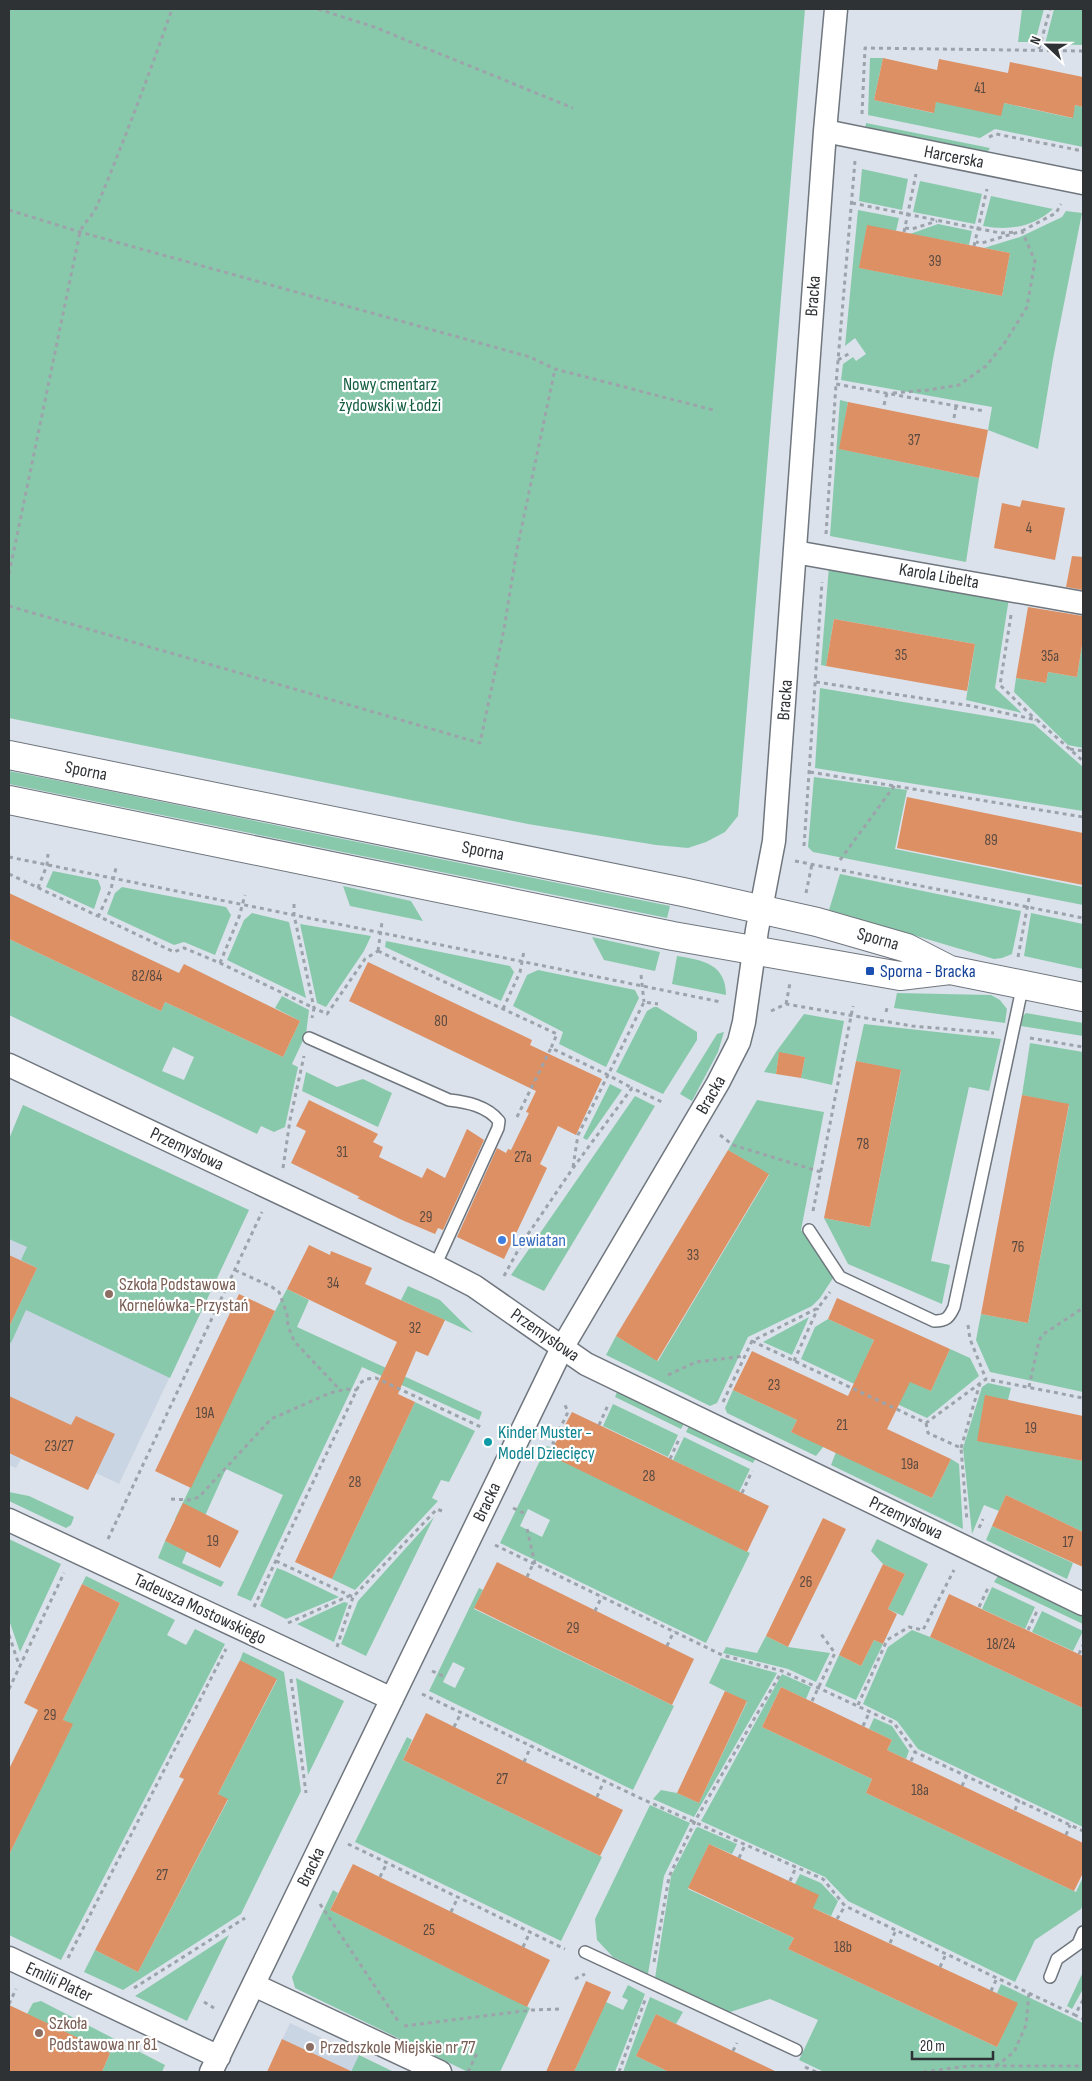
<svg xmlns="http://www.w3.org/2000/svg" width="1092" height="2081" font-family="'Sofia Sans Condensed',sans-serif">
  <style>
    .built { fill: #cad5e3 }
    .green { fill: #89c9ab; fill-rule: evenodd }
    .building { fill: #dc9064 }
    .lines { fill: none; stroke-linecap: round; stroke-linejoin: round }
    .lane-casing { stroke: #70767e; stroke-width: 14 }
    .street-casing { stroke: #70767e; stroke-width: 25 }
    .secondary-casing { stroke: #70767e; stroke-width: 30 }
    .path { stroke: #9da3aa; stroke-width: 3; stroke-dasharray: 4 4; stroke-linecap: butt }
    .lane { stroke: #fff; stroke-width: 11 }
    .street { stroke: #fff; stroke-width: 22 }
    .secondary { stroke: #fff; stroke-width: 28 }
    .transit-dot { fill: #1a4fb4; stroke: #fff; stroke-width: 2 }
    .shop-dot { fill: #3f7fe0; stroke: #fff; stroke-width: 2 }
    .education-dot { fill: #8d6e63; stroke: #fff; stroke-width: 2 }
    .culture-dot { fill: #0f9aa8; stroke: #fff; stroke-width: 2 }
    .labels { text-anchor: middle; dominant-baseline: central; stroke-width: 4.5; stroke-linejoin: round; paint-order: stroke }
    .number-label { font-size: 15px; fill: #5a4a41 }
    .street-label { font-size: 18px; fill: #2f3235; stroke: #fff }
    .park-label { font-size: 18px; fill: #155e43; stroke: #fff }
    .transit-label { font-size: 18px; fill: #164399; stroke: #fff; text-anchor: start }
    .shop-label { font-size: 18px; fill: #366cbe; stroke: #fff; text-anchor: start }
    .education-label { font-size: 18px; fill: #785e54; stroke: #fff; text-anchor: start }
    .culture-label { font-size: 18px; fill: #0d838f; stroke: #fff; text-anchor: start }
  </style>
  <rect width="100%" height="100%" fill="#dbe2eb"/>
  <path class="built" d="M23,1105L249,1210L119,1484L96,1473L88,1490L21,1459L16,1468L9,1465V1139Z
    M290,2023L394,2072H267Z"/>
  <path class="green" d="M9,9H805L738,816L725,832L706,842L688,848L656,845L528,824L9,718Z
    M1022,9H1044L1035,42H1018Z
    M1054,9H1083V45L1045,44Z
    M870,58H883L874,100L933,113L936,102L1004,103L1072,118L1075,105L1083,107V147L995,129L980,138L868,115Z
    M866,123L990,148L986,154L865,131Z
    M862,169L908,179L902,210L859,201Z
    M920,181L982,194L975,224L913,212Z
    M991,196L1053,209C1033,227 1009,231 983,226Z
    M858,210L899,218L896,231L867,226L860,268L1002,296L1010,253L984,248L1020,237L1062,217L1066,211L1082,213L1053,359L1038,449L988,430L992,407L841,380L843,364L853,357L856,361L866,354L855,338L845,346Z
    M938,224L972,231L969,245L910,234Z
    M840,400L848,402L840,449L979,478L966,562L830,536Z
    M829,566L1009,598L995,688L1022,713L966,700L975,644L834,619L826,666L821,665Z
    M1083,639V748L1068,745L1014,692L1016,678L1046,683L1048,672L1077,677Z
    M820,688L1034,724L1083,767V811L815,768Z
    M9,771L75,784L670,906L667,918L9,784Z
    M814,777L907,790L895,849L1083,887V905L813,852L808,847Z
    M53,871L98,880L101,888L94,909L46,887Z
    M840,874L1021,911L1012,954L1002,958L994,959L829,910Z
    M343,886L411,901L423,921L350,906Z
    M122,887L226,907L231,915L215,955L184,942L174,945L107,914L115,893Z
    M252,913L289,922L306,998L227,960L244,920Z
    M1031,913L1083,924V969L1024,956Z
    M300,924L371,936L364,951L326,1007L317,1003Z
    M592,937L660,952L655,971L604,960Z
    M9,939L161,1011L165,1002L283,1057L300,1021L275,1008L282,996L309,1010L306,1034L292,1064L298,1067L285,1127L274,1132L261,1126L257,1134L9,1015ZM173,1047L194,1057L184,1080L162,1071Z
    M386,941L510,966L514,972L501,1001L385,947Z
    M677,956C703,960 726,964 726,995L672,984Z
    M538,970L635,990L639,998L606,1067L559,1044L563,1032L513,1006L527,975Z
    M897,993L991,995L1000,1000L1007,1009L1005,1023L894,1008Z
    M654,1007H657L697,1032V1040L663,1094L616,1072L647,1011Z
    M1026,1013L1083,1023V1036L1021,1026L1023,1016Z
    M804,1014L844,1021L832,1085L801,1078L805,1057L779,1053L776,1074L764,1072L776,1052Z
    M864,1024L1001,1039L989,1091L969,1087L931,1261L950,1265L942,1304L848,1264L824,1218L870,1227L901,1071L856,1061Z
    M724,1032L718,1052L692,1101L680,1094L717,1034Z
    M1030,1043L1083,1052V1392L990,1372L976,1340L981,1314L1028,1323L1069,1105L1022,1095Z
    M306,1072L337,1087L363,1079L392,1093L378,1127L302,1091Z
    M610,1084L622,1090L587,1140L583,1138Z
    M635,1096L655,1106L544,1291L511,1275Z
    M757,1100L824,1112L801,1230L835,1275L820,1298L812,1306L748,1337L717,1403L710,1406L606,1355L616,1336L658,1361L769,1175L728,1150Z
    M23,1105L249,1210L170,1378L26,1310L11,1343L9,1342V1327L37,1268L21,1260L27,1247L9,1239V1139Z
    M408,1286L440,1300L473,1333L401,1300Z
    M287,1289L309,1300L297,1327L482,1412L479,1420L362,1367L251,1601L237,1595L283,1495L226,1469L204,1518L187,1525L175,1519L275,1311Z
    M809,1317L792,1355L763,1342Z
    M828,1319L874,1340L865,1360L931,1391L950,1349L970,1358L979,1376L927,1418L801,1359L815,1327Z
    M988,1383L1011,1388L1008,1400L977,1440L1083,1461V1532L1006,1495L999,1511L984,1505L972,1534L963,1448L982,1387Z
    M619,1387L686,1420L681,1429L615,1397Z
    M733,1390L797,1420L791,1432L824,1446L816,1456L727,1413L725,1408Z
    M415,1402L475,1431L449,1482L441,1480L432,1498L438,1501L355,1590L332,1579Z
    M613,1404L678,1435L668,1457L603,1426Z
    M691,1422L758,1454L753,1463L686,1432Z
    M684,1437L750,1469L739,1492L673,1460Z
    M547,1446L553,1448L550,1455L750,1553L706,1643L500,1543ZM528,1509L550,1520L542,1537L520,1526Z
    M836,1452L932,1498L951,1459L959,1464L963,1529L831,1465Z
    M9,1492L29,1496L74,1517L71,1525L66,1528L9,1501Z
    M434,1517L366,1656L341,1644L358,1601Z
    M992,1526L1073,1563L1067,1579L986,1540Z
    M9,1539L61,1564L20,1652L9,1620Z
    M877,1539L928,1564L903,1616L888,1609L905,1574L883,1564L871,1551Z
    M165,1541L187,1551L182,1563L224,1582L221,1587L158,1558Z
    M277,1568L285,1571L339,1597L286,1619L260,1606Z
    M1000,1573L1083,1611V1624L994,1582Z
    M86,1576L175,1620L167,1635L186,1645L195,1629L225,1644L61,1960L9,1935V1855L72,1725L63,1720L120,1603L82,1584Z
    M992,1587L1035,1607L1025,1629L982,1609Z
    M479,1588L483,1590L474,1609L674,1706L633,1790L429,1691ZM453,1662L465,1668L455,1688L443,1682Z
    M344,1602L348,1603L334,1642L297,1624Z
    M1042,1611L1083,1631L1073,1651L1032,1632Z
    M912,1630L930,1637L1083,1708V1827L918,1749L897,1721L863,1704L888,1647Z
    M766,1636L788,1647L830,1653L816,1682L788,1669L723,1653L726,1647L757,1653Z
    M874,1640L883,1644L856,1700L825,1686L839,1655L861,1666Z
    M243,1652L284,1672L301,1791L241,1914L123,1990L84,1972L95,1950L138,1972L228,1800L218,1794L277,1680L240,1660Z
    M721,1658L777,1673L694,1817L653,1799L661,1790L677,1793L699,1803L747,1702L709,1683Z
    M782,1674L811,1687L806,1699L781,1687L762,1727L872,1779L866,1793L1074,1891L1076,1892L1083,1877V1904L1081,1909L1035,1940L1015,1982L848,1901L825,1877L701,1821Z
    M296,1678L344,1701L308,1775Z
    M874,1718L892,1726L909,1751L906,1759L887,1750L892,1740L869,1729Z
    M407,1737L412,1740L403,1760L602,1857L561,1941L355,1842Z
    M650,1805L690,1823L664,1876L648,1974L613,1957L597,1940L595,1919Z
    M698,1827L737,1844L732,1854L709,1844L688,1889L794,1938L788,1949L997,2047L1017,2003L997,1993L1001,1984L1083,2023V2072H824L799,2060L818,2020L770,1999L727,2013L655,1978L671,1876L696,1828Z
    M800,1874L821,1883L838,1901L831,1916L813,1908L795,1884Z
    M333,1890L338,1893L330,1910L530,2008L500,2072H468L295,1988L292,1977Z
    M229,1935L187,2021L135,1996Z
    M1083,1972V1989L1072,2009L1067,2006Z
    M628,1985L645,1994L615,2072H574L606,2002L623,2010L628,2000L622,1997Z
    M650,1997L683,2012L676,2024L656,2014L636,2056L669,2072H623Z
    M41,2001L165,2065L162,2072H102L110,2053L27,2014L33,2003Z
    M359,2055L394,2072H351Z"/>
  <path class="building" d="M883,58L937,70L939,59L1008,73L1010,62L1083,77V107L1075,105L1073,118L1004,103L1001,116L936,102L934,113L874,100Z
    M867,225L1010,253L1002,296L859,268Z
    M848,402L988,430L979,478L839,449Z
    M1022,500L1065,508L1055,560L994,548L1002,503L1020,507Z
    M1072,556L1083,557V590L1066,587Z
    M1028,607L1083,616V639L1077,677L1048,672L1046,683L1016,678Z
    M834,619L975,644L967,691L826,666Z
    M907,797L1083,833V885L897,848Z
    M9,893L179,973L184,964L300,1021L283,1057L165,1002L161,1011L9,939Z
    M368,962L532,1040L530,1045L602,1079L576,1135L558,1126L540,1164L547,1168L504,1259L457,1237L497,1148L506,1153L508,1149L511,1150L529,1113L526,1112L536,1091L349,1001Z
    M779,1052L805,1057L801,1078L776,1074Z
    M856,1061L901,1070L870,1227L824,1218Z
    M1022,1095L1069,1104L1028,1323L981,1314Z
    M309,1100L378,1134L373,1142L383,1147L379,1157L422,1178L427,1168L445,1178L467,1129L484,1140L443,1230L438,1228L435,1234L402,1220L357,1198L360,1197L291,1163L306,1131L296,1126Z
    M728,1150L769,1174L657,1361L616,1336Z
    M309,1245L330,1255L331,1251L372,1268L365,1284L445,1320L428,1356L416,1351L398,1394L415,1402L332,1579L295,1562L397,1342L287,1289Z
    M9,1255L37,1268L9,1327Z
    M239,1294L275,1311L191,1488L155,1471Z
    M837,1298L950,1349L931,1391L910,1382L887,1429L951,1459L932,1498L791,1432L797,1420L733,1390L752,1351L848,1396L874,1340L828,1319Z
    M985,1395L1083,1416V1461L977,1441Z
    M9,1396L71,1425L76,1416L115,1434L88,1490L9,1453Z
    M572,1412L769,1506L747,1552L549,1455Z
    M1006,1495L1083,1532V1567L992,1526Z
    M183,1503L239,1531L220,1568L165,1541Z
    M823,1518L846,1529L788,1647L766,1636Z
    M497,1562L694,1659L672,1705L474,1608Z
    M883,1564L905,1574L888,1609L897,1614L883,1644L874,1640L861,1666L839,1655Z
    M82,1584L120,1603L63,1720L73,1724L9,1855V1769L38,1710L24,1703Z
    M949,1594L1083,1656V1708L930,1637Z
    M240,1660L277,1679L218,1794L228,1799L138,1972L95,1950L184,1779L179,1777Z
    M781,1687L892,1740L887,1750L1083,1843V1873L1074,1891L866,1793L872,1779L762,1727Z
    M725,1691L747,1701L699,1803L677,1793Z
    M426,1713L623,1810L600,1856L403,1760Z
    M709,1844L819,1895L813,1908L1018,2003L997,2047L788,1949L794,1938L688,1888Z
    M353,1864L550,1960L527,2007L330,1910Z
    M586,1981L611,1992L574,2072H546Z
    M9,2005L110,2053L102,2072H9Z
    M656,2014L676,2024L777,2072H669L636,2056Z
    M282,2039L353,2072H267Z"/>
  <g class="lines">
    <defs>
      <path id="lane" d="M309,1038L449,1100C467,1102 487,1106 499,1121L498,1128L435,1266
        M809,1230L840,1277L934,1321C946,1321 949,1318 954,1307L1023,984
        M585,1952L796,2050
        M1050,1977L1057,1959L1078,1944L1083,1932"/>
      <path id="street" d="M825,131L1083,183
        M795,552L1083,603
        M9,1065L435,1266L474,1286L586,1364L1083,1604
        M9,1520L392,1699
        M9,1958L219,2057
        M254,1985L440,2072
        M211,2072L562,1348L718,1083L739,1042L744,1022L757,930L774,841L825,131L836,9"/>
      <path id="secondary" d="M9,755L683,892L817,922L907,948L950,970L1083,997
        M9,800L673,936L900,976L950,970"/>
    </defs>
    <use href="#lane" class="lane-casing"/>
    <use href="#street" class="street-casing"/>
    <use href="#secondary" class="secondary-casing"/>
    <path class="path" d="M318,9L374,27L573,108
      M1039,49L1050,9
      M862,114L865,48L1083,51
      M989,137L996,134L1083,151
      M855,161L836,384L984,411
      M852,203L1000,233L1016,232
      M9,210L80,232L530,357L555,369L713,410
      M905,228L912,229L937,221
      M1022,231L1056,213L1061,204
      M904,232L916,174
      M974,246L987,189
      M838,360L850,353
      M893,393L928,390L959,385L986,366L1004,344L1027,307L1035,261L1022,231L982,243L976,242
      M884,405L887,393
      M954,418L956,406
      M826,534L836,384
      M9,574L80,232C84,222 93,216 97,206C124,141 149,75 172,9
      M9,606L480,743L504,629L517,549L555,369
      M1011,615L1000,685L1036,720
      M816,682L972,706L1037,720L1083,761
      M1070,749L1083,751
      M810,772L1083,817
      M804,846L822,582
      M9,857L721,1002
      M840,860L895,785
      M795,861L1083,918
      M9,874L174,952L184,948L220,963L314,1008L312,1018
      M38,888L47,865L48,854
      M806,893L812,864
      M294,904V915L314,1008L327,1014L365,959L378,951
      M98,917L111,889L116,868
      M378,951L557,1034L551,1048L608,1075L644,1002L658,1004
      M378,951L382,922
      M1018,957L1029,898
      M220,963L239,917L245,895
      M641,975L644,1002
      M786,1004L790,983
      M503,1009L520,972L524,951
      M771,1011L786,1004L912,1026L994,1033
      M886,1012L887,1008
      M1030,1038L1083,1047
      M517,1117L551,1048
      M720,1135L733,1145L821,1172
      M573,1167L578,1135L608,1075L632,1088
      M283,1168L290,1120L304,1056
      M813,1211L853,1006
      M235,1270L272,1287L279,1292L287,1314L288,1326L294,1341L340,1390
      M504,1276L522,1243L573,1168L632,1088L664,1103
      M968,1325L970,1339L986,1379
      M752,1341L926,1423L986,1379L1083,1398
      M794,1361L818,1308
      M668,1375L696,1362L745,1356
      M1029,1387L1039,1341L1042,1335L1083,1308
      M723,1402L752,1341L818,1308L830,1292
      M926,1423L928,1433L961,1448L967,1521
      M599,1425L609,1403
      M555,1444L553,1443L568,1412L565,1405
      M961,1448L980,1383
      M670,1459L680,1437
      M742,1493L752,1471
      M171,1499L191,1500L199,1497L271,1419L330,1393L346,1389L357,1390
      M513,1508L526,1514
      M979,1528L983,1519
      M527,1529L535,1564
      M108,1539L262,1212
      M495,1545L722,1655L782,1671L894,1723L915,1752L1083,1831
      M276,1561L353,1597L437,1509L442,1511
      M527,1577L533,1564
      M254,1607L360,1383L367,1379L376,1378L483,1428
      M979,1607L989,1586
      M595,1611L602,1596
      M288,1623L349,1596
      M1028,1630L1038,1609
      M9,1635L19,1665
      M667,1646L674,1631
      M337,1647L353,1597
      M1079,1654L1083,1645
      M432,1671L445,1677
      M291,1679L306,1793
      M9,1689L64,1573
      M422,1694L642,1799L823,1879L845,1906L1075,2015
      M812,1701L835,1653L821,1634
      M858,1705L887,1640L909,1627L923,1630L954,1570
      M863,1726L870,1711
      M454,1727L461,1713
      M911,1761L915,1752
      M524,1762L531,1746
      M962,1786L967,1775
      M597,1797L604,1781
      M1015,1810L1019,1800
      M1066,1835L1070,1825
      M348,1844L565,1949
      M739,1858L745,1845
      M380,1877L387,1863
      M790,1881L796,1867
      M320,1904L400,2024
      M451,1912L458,1897
      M837,1919L845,1906
      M890,1943L896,1930
      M523,1947L530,1932
      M68,1958L226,1649
      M654,1962L669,1877L695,1821L782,1671
      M940,1967L946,1954
      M575,1979L585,1974
      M134,1988L245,1918
      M991,1991L997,1978
      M1083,2000L1075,2015L1083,2019
      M204,2002L214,2008
      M9,2004L16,1989
      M404,2026L532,2010L559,2009
      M733,2051L737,2043
      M996,2066L1014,2052L1026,2025L1029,1993
      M805,2067L816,2072
      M468,2072L477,2053
      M619,2072L645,2000
      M923,2072L968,2066H1083"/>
    <use href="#lane" class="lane"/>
    <use href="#street" class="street"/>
    <use href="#secondary" class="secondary"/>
  </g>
  <rect class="transit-dot" x="865" y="966" width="10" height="10" rx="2.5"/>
  <circle class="shop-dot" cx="502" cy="1240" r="5"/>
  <g class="education-dot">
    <circle cx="109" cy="1294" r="5"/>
    <circle cx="39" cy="2033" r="5"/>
    <circle cx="310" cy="2047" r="5"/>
  </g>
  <circle class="culture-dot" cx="488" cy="1442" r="5"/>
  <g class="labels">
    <g class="number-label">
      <text x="980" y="88">41</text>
      <text x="935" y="261">39</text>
      <text x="914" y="440">37</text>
      <text x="1029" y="528">4</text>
      <text x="901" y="655">35</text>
      <text x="1050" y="656">35a</text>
      <text x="991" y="840">89</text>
      <text x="147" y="976">82/84</text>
      <text x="441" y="1021">80</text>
      <text x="863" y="1144">78</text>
      <text x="342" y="1152">31</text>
      <text x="523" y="1157">27a</text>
      <text x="426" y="1217">29</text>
      <text x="1018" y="1247">76</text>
      <text x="693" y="1255">33</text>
      <text x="333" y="1283">34</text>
      <text x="415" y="1328">32</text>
      <text x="774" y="1385">23</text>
      <text x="205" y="1413">19A</text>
      <text x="842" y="1425">21</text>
      <text x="1031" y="1428">19</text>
      <text x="59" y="1446">23/27</text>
      <text x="910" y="1464">19a</text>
      <text x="649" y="1476">28</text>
      <text x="355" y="1482">28</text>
      <text x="213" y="1541">19</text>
      <text x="1068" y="1542">17</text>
      <text x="806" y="1582">26</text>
      <text x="573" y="1628">29</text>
      <text x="1001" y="1644">18/24</text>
      <text x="50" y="1715">29</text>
      <text x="502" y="1779">27</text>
      <text x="920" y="1790">18a</text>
      <text x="162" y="1875">27</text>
      <text x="429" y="1930">25</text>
      <text x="843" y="1947">18b</text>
    </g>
    <g class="street-label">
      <text transform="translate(954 157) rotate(11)">Harcerska</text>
      <text transform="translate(813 296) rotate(-86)">Bracka</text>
      <text transform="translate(939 576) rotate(10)">Karola Libelta</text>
      <text transform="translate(785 700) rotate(-86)">Bracka</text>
      <text transform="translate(86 771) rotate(11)">Sporna</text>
      <text transform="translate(483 851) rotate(11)">Sporna</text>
      <text transform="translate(878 939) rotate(16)">Sporna</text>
      <text transform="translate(711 1095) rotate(-60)">Bracka</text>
      <text transform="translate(187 1149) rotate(25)">Przemysłowa</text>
      <text transform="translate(545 1335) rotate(35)">Przemysłowa</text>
      <text transform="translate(487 1502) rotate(-64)">Bracka</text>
      <text transform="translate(906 1518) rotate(25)">Przemysłowa</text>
      <text transform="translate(200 1609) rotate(25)">Tadeusza Mostowskiego</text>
      <text transform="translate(311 1867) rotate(-64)">Bracka</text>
      <text transform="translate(59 1982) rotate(25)">Emilii Plater</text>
    </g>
    <g class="park-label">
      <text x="390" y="384">Nowy cmentarz<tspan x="390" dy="21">żydowski w Łodzi</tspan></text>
    </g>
    <g class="transit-label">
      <text x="880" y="971">Sporna - Bracka</text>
    </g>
    <g class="shop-label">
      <text x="512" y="1240">Lewiatan</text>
    </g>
    <g class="education-label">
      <text x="119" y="1284">Szkoła Podstawowa<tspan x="119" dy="21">Kornelówka-Przystań</tspan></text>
      <text x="49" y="2023">Szkoła<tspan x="49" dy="21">Podstawowa nr 81</tspan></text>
      <text x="320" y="2047">Przedszkole Miejskie nr 77</text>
    </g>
    <g class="culture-label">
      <text x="498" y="1432">Kinder Muster -<tspan x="498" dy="21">Model Dziecięcy</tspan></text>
    </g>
  </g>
  <rect width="1092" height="2081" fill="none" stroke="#2f3235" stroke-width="20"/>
  <g transform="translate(1047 45) rotate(292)" stroke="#ffffff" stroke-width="4" paint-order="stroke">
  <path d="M0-4L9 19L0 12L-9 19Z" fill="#2f3235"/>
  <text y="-8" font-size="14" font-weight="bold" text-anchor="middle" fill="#2f3235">N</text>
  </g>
  <path d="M912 2051v8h81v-8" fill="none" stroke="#2f3235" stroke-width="2.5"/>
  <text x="920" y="2051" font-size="15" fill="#2f3235" stroke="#ffffff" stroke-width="4" paint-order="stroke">20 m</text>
</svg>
